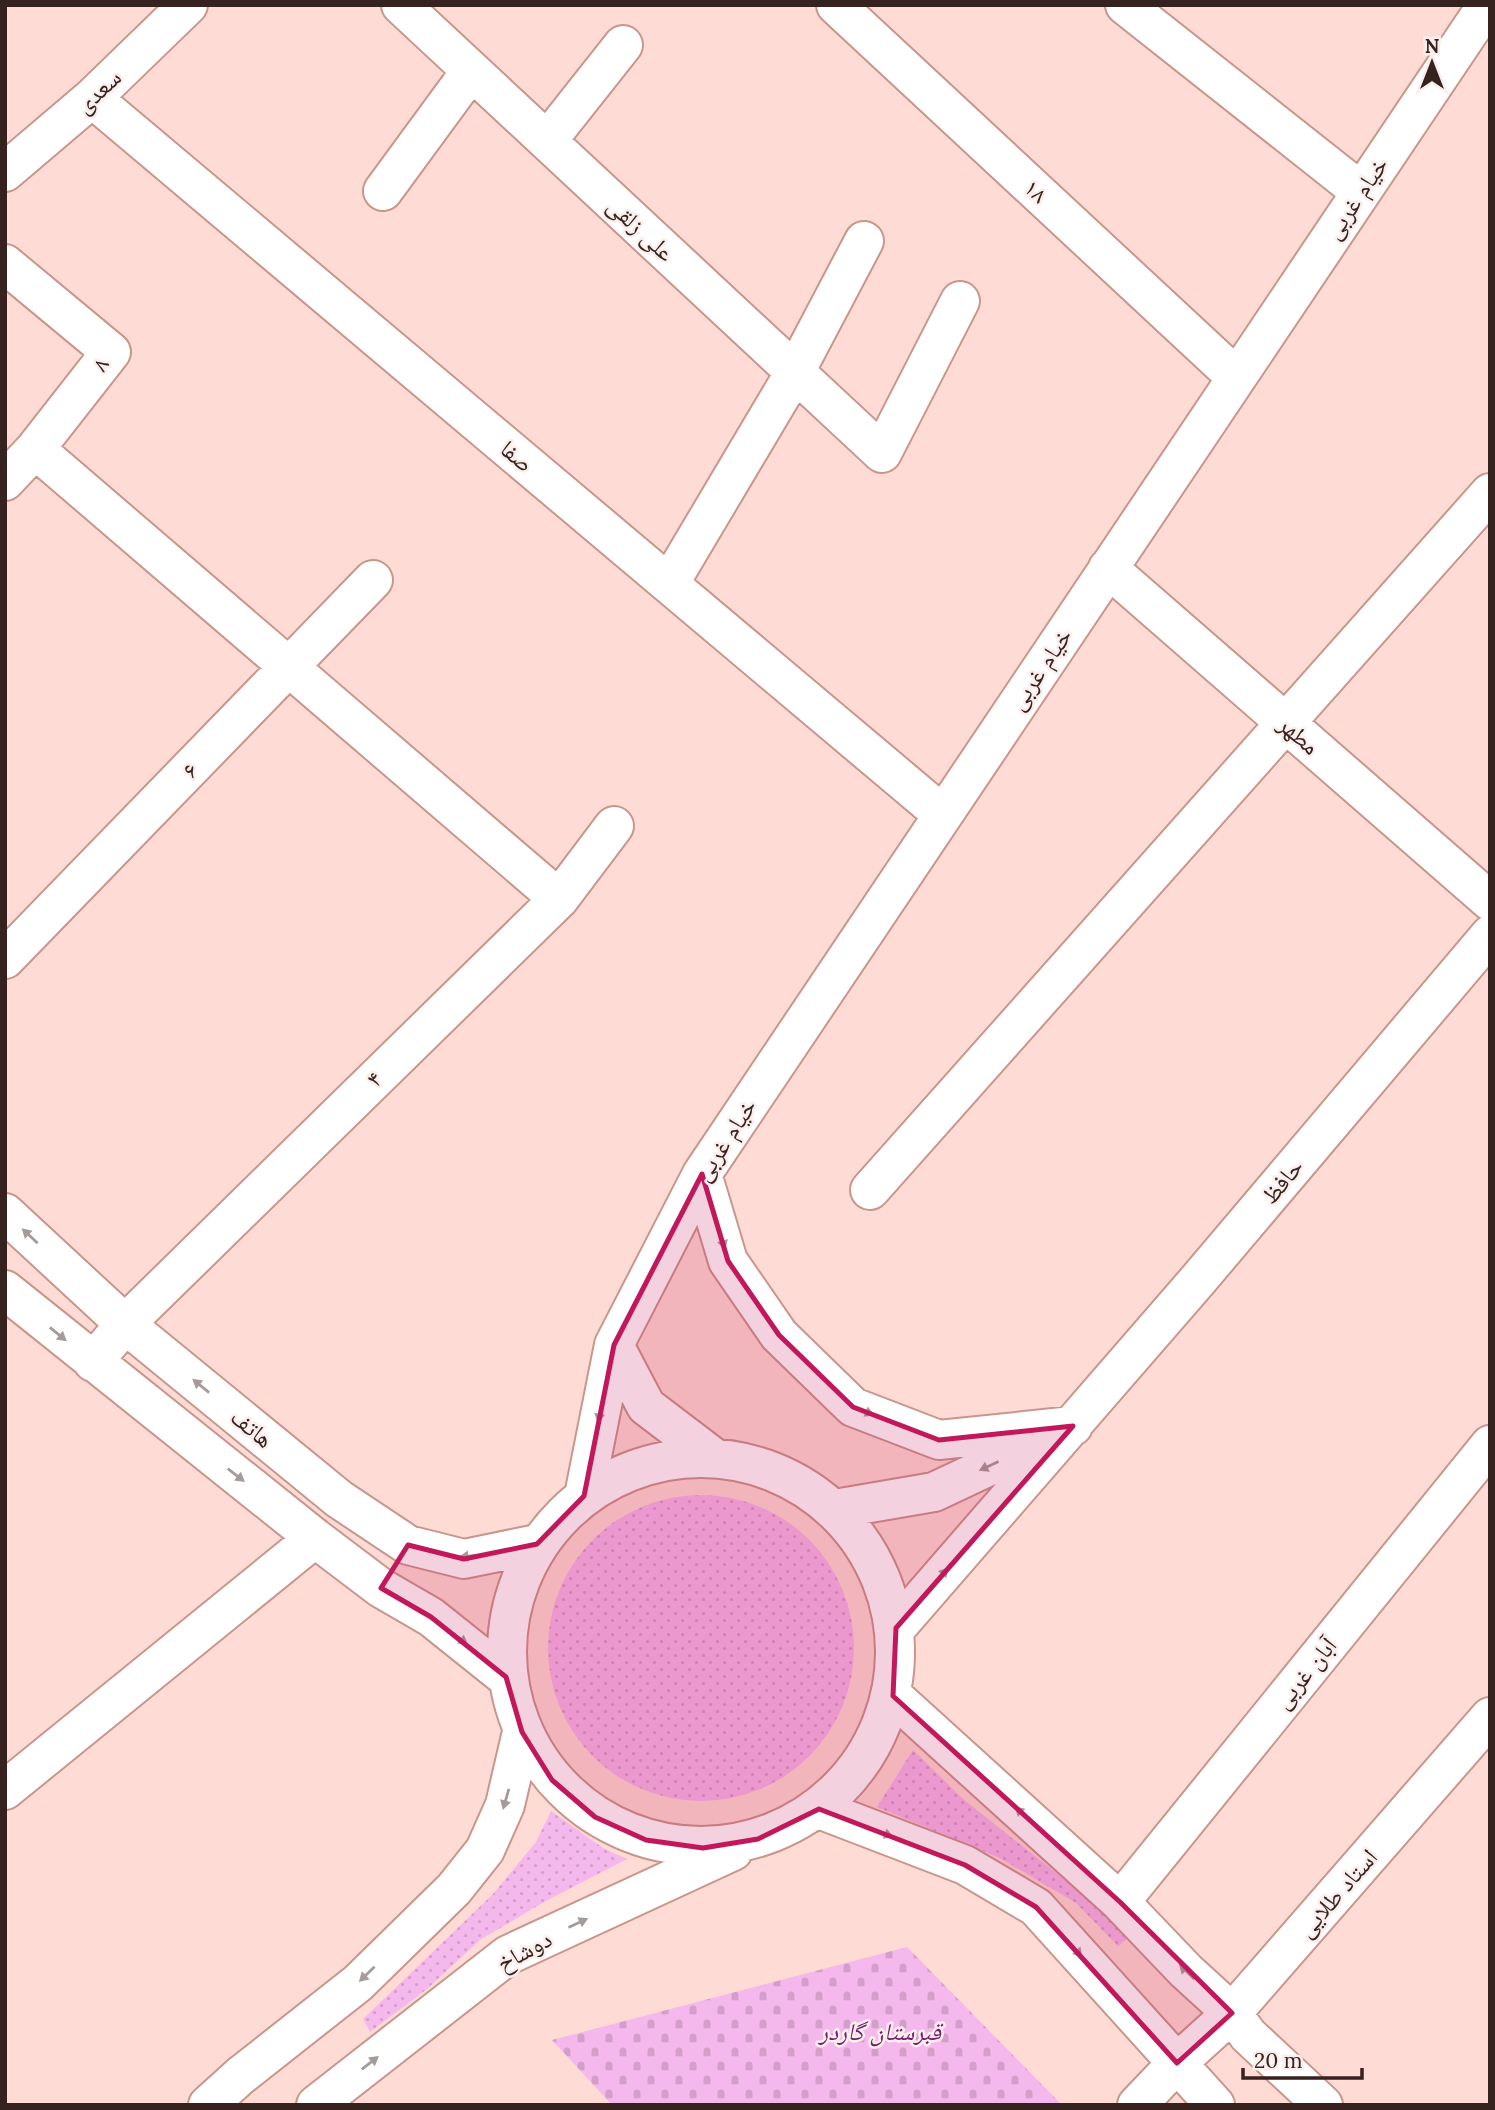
<svg xmlns="http://www.w3.org/2000/svg" width="1495" height="2110" font-family="Lora,'Noto Naskh Arabic',serif">
  <style>
    .grass { fill: url(#grass-dots) }
    .cemetery { fill: url(#cemetery-stones) }
    .lines { fill: none; stroke-linecap: round; stroke-linejoin: round }
    .minor-casing { stroke: #ca958b; stroke-width: 42 }
    .minor { stroke: #fff; stroke-width: 38 }
    .oneway { fill: #a59c9a }
    .marked { fill: #c2185b; fill-opacity: 0.2; stroke: #c2185b; stroke-width: 5; stroke-linejoin: round }
    .labels { text-anchor: middle; dominant-baseline: central; stroke-width: 5; stroke-linejoin: round; paint-order: stroke }
    .street-label { font-size: 24px; fill: #36221e; stroke: #fbefed }
    .park-label { font-size: 24px; font-style: italic; fill: #751a6e; stroke: #fbefed }
  </style>
  <defs>
    <pattern id="grass-dots" width="8" height="8" patternUnits="userSpaceOnUse" patternTransform="scale(1.75)"><rect width="8" height="8" fill="#f5b8ec"/><path d="M2 2h.1M6 6h.1" fill="none" stroke="#d39eca" stroke-width="1.8" stroke-linecap="round"/></pattern>
    <pattern id="cemetery-stones" width="16" height="16" patternUnits="userSpaceOnUse" patternTransform="scale(1.75)"><rect width="16" height="16" fill="#f5b8ec"/><path d="M2 7V4a2 2 0 0 1 4 0v3zM10 15v-3a2 2 0 0 1 4 0v3z" fill="#d39eca"/></pattern>
  </defs>
  <rect width="100%" height="100%" fill="#fedcd5"/>
  <path class="grass" d="M548 1648a153 153 0 1 1 306 0a153 153 0 1 1-306 0Z
    M913,1750L963,1799L1133,1934L1118,1946L1076,1903L1000,1858L877,1807Z
    M551,1811L603,1848L627,1859L544,1902L480,1940L427,1989L370,2032L363,2019L493,1894L536,1842Z"/>
  <path class="cemetery" d="M907,1947L1062,2105H612L552,2040Z"/>
  <g class="lines">
    <defs>
      <path id="minor" d="M401,5L882,453L960,301
        M836,5L1236,377
        M1125,5L1360,191
        M92,98L942,814
        M547,141L623,45
        M5,172L92,98L188,5
        M383,191L471,71
        M5,264L111,352L35,449L5,481
        M35,449L559,899
        M1108,568L1490,901
        M669,584L795,372L864,241
        M5,959L373,580
        M702,1174L728,1261L779,1335L853,1407L939,1440L1073,1426
        M870,1190L1490,493
        M5,1213L125,1324L339,1499L408,1545L464,1559L537,1544
        M5,1290L315,1538L381,1588L431,1617L506,1677
        M614,1345L646,1406L713,1457
        M93,1362L125,1324L559,899L614,826
        M507 1652a194 194 0 1 1 388 0a194 194 0 1 1-388 0Z
        M584,1496L614,1345L702,1174L1487,5
        M835,1509L934,1492L1049,1438
        M896,1628L1198,1280L1490,935
        M893,1696L1120,1902L1186,1971L1232,2013L1248,2035L1323,2105
        M5,1790L315,1538
        M819,1809L965,1865L1036,1907L1215,2105
        M1120,1902L1490,1445
        M208,2105L240,2076L358,1983L454,1889L485,1850L505,1805L522,1732
        M316,2105L508,1955L733,1851
        M1137,2105L1177,2063L1232,2013L1490,1717"/>
    </defs>
    <use href="#minor" class="minor-casing"/>
    <use href="#minor" class="minor"/>
  </g>
  <defs><path id="oneway-solid" d="M-6-.8H1V-3.2L6.5 0L1 3.2V.8H-6Z" transform="scale(1.75)"/></defs>
  <g class="oneway">
    <use href="#oneway-solid" transform="translate(30 1236) rotate(-137)"/>
    <use href="#oneway-solid" transform="translate(722 1239) rotate(73)"/>
    <use href="#oneway-solid" transform="translate(58 1334) rotate(39)"/>
    <use href="#oneway-solid" transform="translate(201 1386) rotate(-141)"/>
    <use href="#oneway-solid" transform="translate(864 1411) rotate(22)"/>
    <use href="#oneway-solid" transform="translate(600 1412) rotate(101)"/>
    <use href="#oneway-solid" transform="translate(989 1466) rotate(155)"/>
    <use href="#oneway-solid" transform="translate(236 1475) rotate(38)"/>
    <use href="#oneway-solid" transform="translate(470 1556) rotate(175)"/>
    <use href="#oneway-solid" transform="translate(941 1576) rotate(-49)"/>
    <use href="#oneway-solid" transform="translate(459 1638) rotate(37)"/>
    <use href="#oneway-solid" transform="translate(506 1799) rotate(106)"/>
    <use href="#oneway-solid" transform="translate(1023 1814) rotate(-138)"/>
    <use href="#oneway-solid" transform="translate(883 1833) rotate(21)"/>
    <use href="#oneway-solid" transform="translate(578 1923) rotate(-25)"/>
    <use href="#oneway-solid" transform="translate(1075 1949) rotate(48)"/>
    <use href="#oneway-solid" transform="translate(1187 1972) rotate(-136)"/>
    <use href="#oneway-solid" transform="translate(367 1974) rotate(136)"/>
    <use href="#oneway-solid" transform="translate(370 2063) rotate(-38)"/>
  </g>
  <path class="marked" d="M702,1174L728,1261L779,1335L853,1407L939,1440L1073,1426L896,1628L893,1696L1120,1902L1232,2013L1177,2063L1036,1907L965,1865L819,1809L758,1839L703,1848L646,1840L595,1817L552,1780L522,1732L506,1677L431,1617L381,1588L408,1545L464,1559L537,1544L584,1496L614,1345Z"/>
  <g class="labels">
    <g class="street-label">
      <text transform="translate(98 91) rotate(-43)">سعدی</text>
      <text transform="translate(1036 191) rotate(43)">۱۸</text>
      <text transform="translate(1356 198) rotate(-56)">خیام غربی</text>
      <text transform="translate(641 229) rotate(43)">علی زلقی</text>
      <text transform="translate(100 364) rotate(-57)">۸</text>
      <text transform="translate(517 456) rotate(40)">صفا</text>
      <text transform="translate(1040 669) rotate(-56)">خیام غربی</text>
      <text transform="translate(1299 735) rotate(41)">مطهر</text>
      <text transform="translate(190 770) rotate(-46)">۶</text>
      <text transform="translate(374 1079) rotate(-44)">۴</text>
      <text transform="translate(725 1140) rotate(-57)">خیام غربی</text>
      <text transform="translate(1282 1181) rotate(-50)">حافظ</text>
      <text transform="translate(252 1428) rotate(39)">هاتف</text>
      <text transform="translate(1305 1673) rotate(-51)">آبان غربی</text>
      <text transform="translate(1337 1893) rotate(-49)">استاد طلایی</text>
      <text transform="translate(524 1951) rotate(-29)">دوشاخ</text>
    </g>
    <g class="park-label">
      <text x="880" y="2031">قبرستان گاردر</text>
    </g>
  </g>
  <rect width="1495" height="2110" fill="none" stroke="#36221e" stroke-width="14"/>
  <g transform="translate(1432 63)" stroke="#fbefed" stroke-width="5" paint-order="stroke">
  <path d="M0-5L12 26L0 18L-12 26Z" fill="#36221e"/>
  <text y="-10" font-size="19" font-weight="bold" text-anchor="middle" fill="#36221e">N</text>
  </g>
  <path d="M1243 2068v10h119v-10" fill="none" stroke="#36221e" stroke-width="3.5"/>
  <text x="1254" y="2068" font-size="21" fill="#36221e" stroke="#fbefed" stroke-width="5" paint-order="stroke">20 m</text>
</svg>
